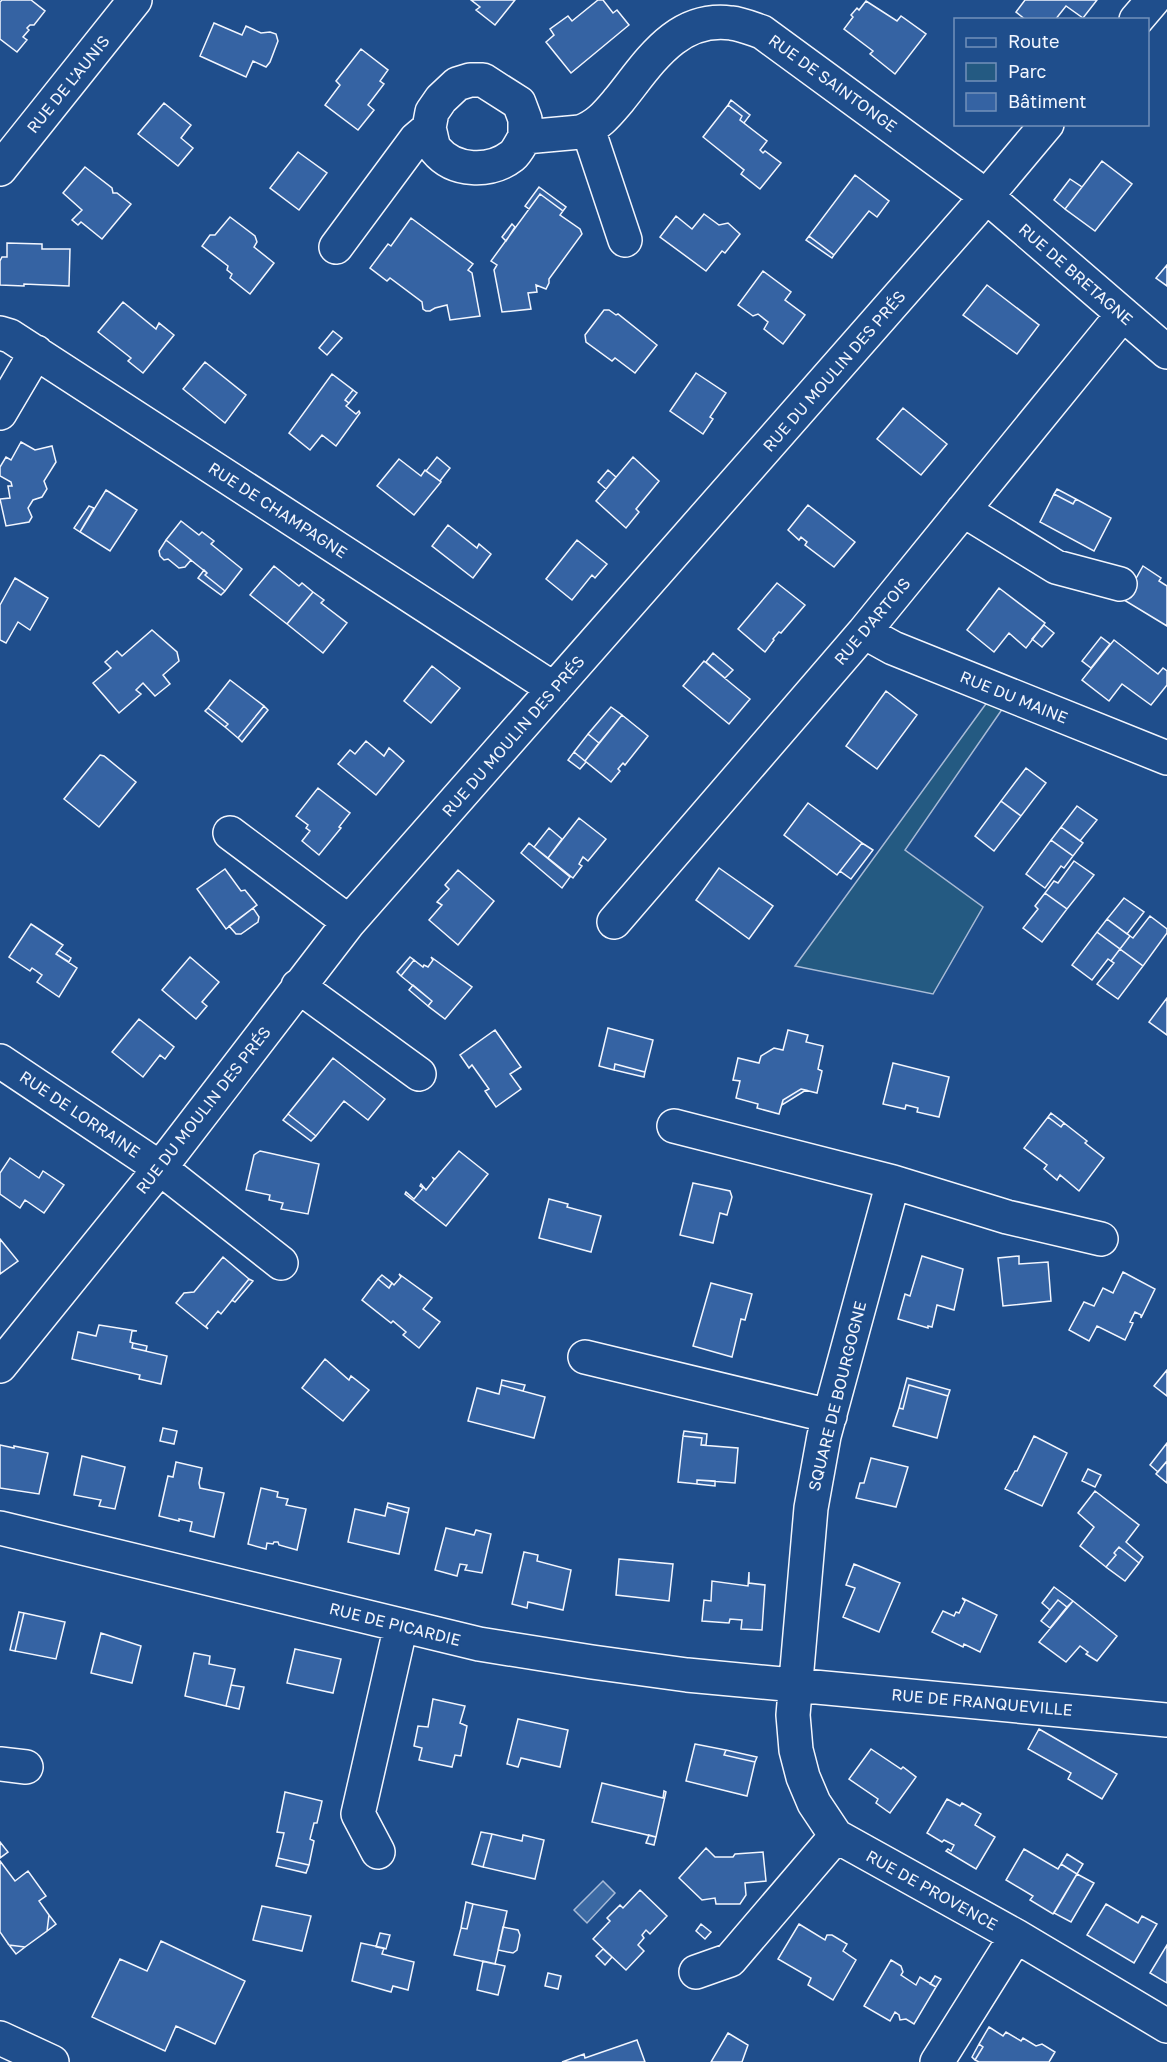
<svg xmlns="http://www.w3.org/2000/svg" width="1167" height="2062" font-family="'Golos Text',sans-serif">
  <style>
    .green { fill: #245a82; stroke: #a8bbd7; stroke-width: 1.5 }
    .water { fill: #3b69a3; stroke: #a8bbd7; stroke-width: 1.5 }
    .building { fill: #3563a3; stroke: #f2f6ff; stroke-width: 1.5 }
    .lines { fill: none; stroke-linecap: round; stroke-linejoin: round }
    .minor-casing { stroke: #f2f6ff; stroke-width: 36 }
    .minor { stroke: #1f4e8c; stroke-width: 33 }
    .labels { text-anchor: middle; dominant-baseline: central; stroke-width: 4.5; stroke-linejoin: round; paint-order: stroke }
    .street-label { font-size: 16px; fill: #f2f6ff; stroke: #1f4e8c }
  </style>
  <rect width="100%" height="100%" fill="#1f4e8c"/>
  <path class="green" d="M988,701L1003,708L905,850L983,907L933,994L795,966Z"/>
  <path class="water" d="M603,1881L615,1893L587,1923L574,1910Z"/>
  <path class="building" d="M2,0H31L45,11L34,25H30L27,28L29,30L23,37L27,40L17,52L0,39V2Z
    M471,0H515L495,25L476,10L480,7Z
    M598,0H603L613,13L617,10L629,25L571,73L546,42L554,35L550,29L568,16L572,21Z
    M1025,0H1097L1083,18L1066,6L1055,20H1026L1016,12Z
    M866,1L897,21L901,16L926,34L895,74L870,54L873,51L844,29L853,17L851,15L857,8L859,10Z
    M214,23L242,35L246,26L261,33L270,32L276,34L278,41L270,62L266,67L253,61L246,77L200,56Z
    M361,49L388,70L380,81L384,84L368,105L374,110L358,130L325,105L340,85L336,81Z
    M731,100L750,115L744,123L740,120L742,116L728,105Z
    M164,103L191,125L181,138L193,148L178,166L138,134Z
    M728,105L742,116L740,120L767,141L760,150L763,153L765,151L781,163L760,189L741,174L744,170L703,137Z
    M298,152L327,173L299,210L270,188Z
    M1102,161L1132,184L1095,231L1065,209Z
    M85,167L112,188L113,193H117L131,204L102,239L81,222L78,225L72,220L82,210L63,193Z
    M855,175L889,201L877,217L869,211L834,255L809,236Z
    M1070,179L1082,187L1065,209L1054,200Z
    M539,187L566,207L563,211L540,194L529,209L525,206Z
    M540,194L563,211L560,215L580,229L582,234L549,279V283L546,289L536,285L537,292L528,293L531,309L502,312L494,270L497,265L491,261Z
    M704,214L719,225L728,223L740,234L725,253L722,251L706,271L660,237L676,216L692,229Z
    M230,217L255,236L257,242L254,247L274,263L250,294L230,278L232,274L227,270L228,266L202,246L210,235H215Z
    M411,218L473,264L468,270L472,273L480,316L450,320L447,305L435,308L430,311H426L423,309L422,302L390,278L387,281L370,268L388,244L391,246Z
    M512,224L515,227L506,241L502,237Z
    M809,236L834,255L832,258L806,240Z
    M7,243L42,244V249H70L69,286L24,284V286L0,285V261L2,257H7Z
    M1167,265V286L1156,278Z
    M763,271L791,292L785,300L805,315L783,344L764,329L768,322L758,314L753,316L738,305Z
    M987,285L1039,325L1017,354L963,315Z
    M123,302L156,329L159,323L174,335L143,373L128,361L131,358L98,332Z
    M604,310H609L616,315L618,314L657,345L635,373L615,358L612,361L586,342L585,335Z
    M333,331L342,338L327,355L319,348Z
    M205,362L246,395L225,423L183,389Z
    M696,373L726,393L710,417L713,419L703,434L670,411Z
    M332,374L353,390L345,400L349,403L346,406L356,414L359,411L360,413L336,446L322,435L310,450L289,433Z
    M353,390L357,393L349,403L345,400Z
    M903,408L947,444L921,475L877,439Z
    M21,442L35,450L52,446L56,462L44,481L47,489L42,497L33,500L28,508L32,517L29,522L6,526L0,499L10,498L8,486H12L11,482L0,476V467L6,457L11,460Z
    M437,457L450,468L440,481L426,471Z
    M633,457L659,481L636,509L639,512L626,528L596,501Z
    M399,459L421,476L425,470L441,482L414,515L377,486Z
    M608,470L616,477L606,489L598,482Z
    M1057,489L1076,499L1073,504L1054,494Z
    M106,490L137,510L110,551L80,532Z
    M1054,494L1073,504L1076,499L1111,518L1094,551L1040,522Z
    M808,505L855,542L834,567L805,545L807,542L801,537L799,540L788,530Z
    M89,506L94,508L80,532L74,528Z
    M181,521L199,535L202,532L214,541L211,544L242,569L225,591L205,575L207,573L166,540Z
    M448,525L477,548L479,544L491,554L473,578L432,546Z
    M166,540L191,560L185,567L179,568L168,559L164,560L160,556L159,551Z
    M577,540L607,564L595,578L592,575L572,600L546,579Z
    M274,566L299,586L302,583L313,592L287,624L250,595Z
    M1143,566L1161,578L1159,581L1167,586V626L1124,600Z
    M204,570L207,573L205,575L225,591L221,595L198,578Z
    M15,578L48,598L30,630L18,622L6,643L0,640V605Z
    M777,583L805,605L781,633L779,632L773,639L774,640L765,652L738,629Z
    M999,588L1045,623L1026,648L1009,633L994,652L967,630Z
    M313,592L324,600L321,603L347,623L323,653L287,624Z
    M1044,625L1054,633L1042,647L1032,639Z
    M152,630L177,652L179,661L163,675L170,684L155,696L143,683L136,690L141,694L119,713L93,683L111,668L105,662L117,651L122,656Z
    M1101,637L1110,644L1091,668L1082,661Z
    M1114,640L1158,674L1163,668L1167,671V685L1151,705L1122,684L1109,701L1082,680Z
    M713,653L733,670L725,678L706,662Z
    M704,661L750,699L729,724L683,686Z
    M432,666L460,688L431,723L404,701Z
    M230,680L264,706L238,738L225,727L228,724L208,708Z
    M886,691L917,715L877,769L846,746Z
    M264,706L268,710L242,742L238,738Z
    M611,707L622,715L599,743L588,734Z
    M208,708L228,724L225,727L205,711Z
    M622,715L648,736L625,765L623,763L618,769L620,771L611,782L585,761Z
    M588,734L599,743L585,761L574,752Z
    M366,741L384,756L389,748L404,761L376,795L338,764L350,750L355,754Z
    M574,752L586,762L580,769L568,760Z
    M100,755L104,756L136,782L99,827L64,799Z
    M1026,768L1046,783L1021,816L1001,801Z
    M318,788L350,813L339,827L341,828L319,855L302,841L310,831L306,828L308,825L296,816Z
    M1001,801L1021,816L994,851L975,836Z
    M808,803L862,843L837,875L784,835Z
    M1077,806L1097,820L1080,841L1061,827Z
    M579,818L606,839L588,861L583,857L579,864L582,866L573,878L548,858Z
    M1061,827L1083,843L1073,856L1051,840Z
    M549,828L562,839L548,858L534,847Z
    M1051,840L1073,856L1064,868L1061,866L1045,888L1026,874Z
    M529,843L570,877L562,888L521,853Z
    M862,843L873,850L851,879L840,871Z
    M1074,861L1094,875L1067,909L1045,893L1054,881L1058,883Z
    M719,868L773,906L749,939L696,900Z
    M225,869L241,891L245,890L257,905L226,929L197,889Z
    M458,870L494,901L458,945L429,920L442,905L437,902L449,889L445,885Z
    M1045,893L1067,909L1042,942L1023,928L1038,909L1035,906Z
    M1124,898L1144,912L1127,934L1107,919Z
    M253,908L259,917L258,922L241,934H236L229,926Z
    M1150,916L1167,929V933L1143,966L1120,949L1130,936L1133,938Z
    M1107,919L1130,936L1120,949L1097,932Z
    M31,924L63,945L56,954L77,968L59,997L37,982L42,975L32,968L30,971L9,957Z
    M1097,932L1120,949L1111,961L1108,959L1092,980L1072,965Z
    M1120,949L1143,966L1118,999L1097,984L1114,963L1111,961Z
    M59,950L71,958L69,962L56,954Z
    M190,957L219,982L202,1002L207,1006L196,1019L162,990Z
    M410,957L414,960L401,976L397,972Z
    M431,957L472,987L445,1019L428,1006L432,1001L401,976L414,960L423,967L424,965L428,967L433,960Z
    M413,985L432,1001L428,1006L409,990Z
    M1167,998V1035L1149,1022Z
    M139,1019L174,1047L165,1059L160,1055L143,1077L112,1052Z
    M608,1028L653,1040L645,1072L615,1064L614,1070L599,1066Z
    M495,1030L521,1067L510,1074L521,1089L496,1107L485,1091L489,1089L472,1065L469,1068L460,1055Z
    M788,1030L808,1035L806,1042L823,1046L818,1069L822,1071L817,1093L801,1089L783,1100L779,1114L757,1108L758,1104L736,1098L740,1081L733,1080L738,1058L759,1063L761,1056L774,1048L783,1050Z
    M333,1058L385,1099L368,1120L344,1101L316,1136L288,1114Z
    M893,1063L949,1077L939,1117L917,1112L918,1108L906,1105L905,1109L883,1104Z
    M615,1064L645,1072L644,1077L614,1070Z
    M801,1089L806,1090L782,1105L783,1100Z
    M1051,1113L1064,1123L1061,1127L1048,1117Z
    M288,1114L316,1136L311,1141L283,1120Z
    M1048,1117L1061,1127L1064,1123L1087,1141L1085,1143L1104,1158L1079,1191L1060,1175L1057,1180L1044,1169L1047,1165L1024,1148Z
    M260,1151L319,1164L308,1214L281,1209L283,1203L269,1200L270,1195L246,1190L254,1155Z
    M459,1151L488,1174L446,1226L405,1194L406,1192L414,1199L423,1188L420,1186L421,1184L426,1190L434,1180L433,1178L435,1179Z
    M10,1158L39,1178L43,1171L64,1185L44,1213L25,1200L20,1208L0,1194V1173Z
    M693,1183L730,1191L732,1197L727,1215L720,1213L713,1243L680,1235Z
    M549,1199L568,1204L567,1207L601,1216L591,1252L539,1238Z
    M0,1239L18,1261L0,1274Z
    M922,1256L963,1269L954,1310L937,1305L932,1327L928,1326V1328L898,1319L905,1294L910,1296Z
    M1019,1256V1264L1048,1262L1051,1301L1003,1306L998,1258Z
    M223,1257L249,1279L221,1314L218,1311L206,1326L208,1329L176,1303L184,1293L194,1292Z
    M1123,1272L1155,1289L1141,1318V1315L1135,1312L1130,1322L1133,1323L1125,1340L1097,1326L1089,1341L1069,1330L1084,1302L1094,1306L1103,1288L1113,1293Z
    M399,1274L432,1298L423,1309L440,1322L419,1348L403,1335L406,1332L393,1321L391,1323L362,1300L378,1279L389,1288L392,1283L394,1285L401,1277Z
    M382,1275L392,1283L389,1288L378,1279Z
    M249,1279L253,1281L235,1302L232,1300Z
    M711,1283L752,1294L745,1320L741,1319L732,1357L693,1346Z
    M99,1325L137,1331H132L130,1342L133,1343L132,1348L167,1356L161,1384L139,1379L140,1375L72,1359L78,1332L96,1336Z
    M133,1343L147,1346L146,1351L132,1348Z
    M325,1359L349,1380L351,1376L369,1390L343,1421L302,1388Z
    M1167,1370V1396L1154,1386Z
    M907,1378L950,1390L948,1396L909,1385L903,1409L899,1408Z
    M502,1380L525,1385L523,1391L501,1385Z
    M501,1385L545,1397L534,1438L468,1421L477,1388L499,1394Z
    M909,1385L948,1396L937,1438L893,1426L899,1408L903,1409Z
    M163,1428L177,1431L174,1444L160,1441Z
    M684,1431L707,1434L706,1445H701L702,1438L683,1436Z
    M683,1436L702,1438L701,1445L738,1448L735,1483L697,1480V1484L678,1482Z
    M1034,1436L1067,1453L1042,1506L1005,1489L1015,1471H1017Z
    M1167,1443V1461L1158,1472L1150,1465Z
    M0,1445L14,1448V1446L48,1453L39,1494L0,1488Z
    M82,1456L125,1467L115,1509L99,1506L101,1500L74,1495Z
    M871,1458L908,1467L896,1507L856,1498L860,1483H864Z
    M1167,1461V1483L1156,1474Z
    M176,1462L202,1468L199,1483L200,1488L224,1493L214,1537L190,1531L192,1522L179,1519V1521L159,1516L168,1476L173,1477Z
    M1088,1469L1101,1475L1095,1487L1082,1481Z
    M697,1480L715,1481V1486L697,1484Z
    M261,1488L278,1492L277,1497L288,1499L286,1505L306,1509L297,1550L279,1545L278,1542H274L273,1544L267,1543L266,1549L248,1544Z
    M1095,1491L1139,1525L1126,1542L1143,1557L1139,1563L1119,1547L1114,1553L1116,1555L1106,1567L1080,1546L1094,1527L1078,1513Z
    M388,1503L409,1508L408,1513L387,1507Z
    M387,1507L408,1513L399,1554L348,1542L355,1509L385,1516Z
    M446,1528L474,1535L476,1530L491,1534L482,1573L465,1570L467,1565L460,1564L457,1576L435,1570Z
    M1119,1547L1139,1563L1125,1581L1106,1567L1116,1555L1114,1553Z
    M524,1552L538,1555L537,1561L571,1570L563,1610L528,1602L527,1608L512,1604Z
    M619,1559L673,1564L669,1601L616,1595Z
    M854,1564L900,1583L879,1632L843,1617L855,1588L846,1585Z
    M749,1572V1583L765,1585L762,1630L741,1629L742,1620L730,1619L729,1623L702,1621L704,1600L711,1601L712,1581L748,1586Z
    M1054,1587L1073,1601L1067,1607L1058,1600L1050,1610L1042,1603Z
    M962,1598L997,1615L980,1652L964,1644L963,1647L932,1632L943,1611L954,1616L956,1612L959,1613L965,1601Z
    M1058,1600L1067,1607L1050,1628L1041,1621Z
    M1073,1601L1117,1636L1097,1661L1086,1654L1088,1652L1080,1646L1066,1662L1039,1642Z
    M19,1612L24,1613L15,1651L10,1650Z
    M24,1613L65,1622L56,1659L15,1651Z
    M101,1633L141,1646L132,1683L91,1673Z
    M295,1649L341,1659L333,1693L287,1683Z
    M194,1653L210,1656L209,1664L235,1669L226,1706L185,1696Z
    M231,1685L244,1687L239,1709L226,1706Z
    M433,1699L465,1706L460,1723L467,1726L461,1756L455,1755L452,1767L419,1760L422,1748L414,1746L418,1726L428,1727Z
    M518,1719L568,1730L560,1767L521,1758L518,1767L507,1764Z
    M1039,1729L1117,1774L1102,1799L1068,1779L1071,1773L1028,1749Z
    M695,1744L726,1750L724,1755L755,1762L747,1796L686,1781Z
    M871,1749L901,1769L903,1767L916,1777L890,1813L876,1803L878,1799L849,1779Z
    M726,1750L757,1757L755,1762L724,1755Z
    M602,1783L663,1798L664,1791L666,1792L656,1837L592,1822Z
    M285,1792L322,1801L317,1823H314L310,1839L314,1841L309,1865L278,1858L284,1833L277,1832Z
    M947,1799L960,1806L962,1803L981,1814L975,1825L995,1837L976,1869L946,1851L948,1849L951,1851L954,1845L944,1840L942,1842L927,1833Z
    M481,1832L492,1834L483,1867L472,1864Z
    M492,1834L522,1841L523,1835L544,1840L535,1879L483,1867Z
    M649,1835L656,1837L654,1845L646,1843Z
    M0,1842L8,1852L0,1858Z
    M706,1848L715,1857H733L735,1854L763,1852L766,1881L745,1883L746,1895L740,1904H716L715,1898L702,1900L679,1878Z
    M1024,1849L1058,1869L1061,1864L1077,1874L1053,1914L1030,1900L1033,1896L1006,1880Z
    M1067,1854L1083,1864L1077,1874L1061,1864Z
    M278,1858L309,1865L306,1873L276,1866Z
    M0,1861L15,1881L28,1871L46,1896L39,1901L49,1915L47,1931L25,1947L9,1945L0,1932Z
    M1077,1874L1094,1883L1071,1922L1054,1913Z
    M640,1890L667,1916L650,1934L646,1930L642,1935L644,1938L638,1945L644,1951L626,1970L593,1939L610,1921L607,1918L620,1905L623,1908Z
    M466,1902L473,1904L467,1929L461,1928Z
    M473,1904L507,1911L495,1964L454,1955L461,1928L467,1929Z
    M1106,1904L1138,1923L1142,1916L1157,1924L1134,1963L1087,1935Z
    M262,1906L311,1916L302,1951L253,1940Z
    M49,1915L56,1924L47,1931Z
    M701,1924L711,1932L705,1939L696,1931Z
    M799,1924L825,1940L827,1935H832L847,1944L843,1951L856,1960L833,2000L808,1985L811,1978L778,1959Z
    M503,1927L518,1930L520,1935L517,1950L513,1953L498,1950Z
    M380,1933L390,1935L386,1949L376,1947Z
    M161,1941L245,1981L215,2044L176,2026L165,2051L92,2017L120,1959L147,1971Z
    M361,1943L384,1948L382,1954L414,1962L408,1990L393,1986L391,1992L352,1981Z
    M9,1945L25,1947L16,1954Z
    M1167,1945V1983L1150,1973Z
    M603,1949L612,1957L605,1965L596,1956Z
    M891,1960L901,1966L903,1972L901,1975L916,1985L920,1977L936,1987L914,2024L906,2019L900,2020L899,2015L895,2012L890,2021L864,2006Z
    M483,1961L505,1966L498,1995L477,1990Z
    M548,1973L561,1976L558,1989L545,1986Z
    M935,1976L941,1979L936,1987L930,1984Z
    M989,2027L1003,2036L1006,2032L1021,2041L1023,2038L1036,2046L1042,2044L1055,2052L1049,2062H979L975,2060L983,2047L979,2044Z
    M728,2033L748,2045L742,2062H711Z
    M637,2040L645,2062H562L584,2054L585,2058Z
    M979,2044L983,2047L975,2060L972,2057Z"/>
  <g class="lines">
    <defs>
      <path id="minor" d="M1136,20L1153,0
        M429,128C431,134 432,145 436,150C454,172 490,173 512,156C517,152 521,143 525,137
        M588,129L625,240
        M0,169L135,0
        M336,247L416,139L429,128L432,112L441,99L457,84L470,80H483L519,103L525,119V137L580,132C598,126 608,113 619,100C649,63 676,16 731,23C741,24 753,29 762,32L986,196L1167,352
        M0,333L10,336L554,689
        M0,413L36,352
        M963,510L1056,567L1120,584
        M864,632L893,648L1167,758
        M230,833L349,922
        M614,922L864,632L1123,314
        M298,986L419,1074
        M0,1061L160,1168L281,1263
        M674,1126L893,1182
        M1101,1239L1007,1217L893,1182L824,1436L811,1508L793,1715L796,1750L803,1777L814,1803L836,1836L1016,1936L1167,2026
        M585,1357L830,1416
        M0,1366L160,1168L349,922L974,211L1047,124
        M0,1528L479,1644L592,1662L687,1675L1167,1720
        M0,1764L26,1767
        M378,1852L358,1814L401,1625
        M696,1972L730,1960L836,1836
        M0,2038L52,2062
        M937,2062L1016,1936"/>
    </defs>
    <use href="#minor" class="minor-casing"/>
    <use href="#minor" class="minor"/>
  </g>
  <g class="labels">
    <g class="street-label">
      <text transform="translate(833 83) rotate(36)">RUE DE SAINTONGE</text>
      <text transform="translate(68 84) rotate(-51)">RUE DE L'AUNIS</text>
      <text transform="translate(1076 274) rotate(41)">RUE DE BRETAGNE</text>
      <text transform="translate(834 371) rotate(-49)">RUE DU MOULIN DES PRÉS</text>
      <text transform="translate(278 510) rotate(33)">RUE DE CHAMPAGNE</text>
      <text transform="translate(872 621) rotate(-50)">RUE D'ARTOIS</text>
      <text transform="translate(1014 697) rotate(22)">RUE DU MAINE</text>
      <text transform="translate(513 736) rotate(-49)">RUE DU MOULIN DES PRÉS</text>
      <text transform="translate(203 1110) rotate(-52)">RUE DU MOULIN DES PRÉS</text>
      <text transform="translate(80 1114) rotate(34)">RUE DE LORRAINE</text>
      <text transform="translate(837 1396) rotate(-76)">SQUARE DE BOURGOGNE</text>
      <text transform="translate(395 1624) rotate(14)">RUE DE PICARDIE</text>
      <text transform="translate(982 1702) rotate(5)">RUE DE FRANQUEVILLE</text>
      <text transform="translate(932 1890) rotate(29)">RUE DE PROVENCE</text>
    </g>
  </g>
  <rect x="954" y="18" width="195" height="108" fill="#1f4e8c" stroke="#7391ba" stroke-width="1.5"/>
  <rect x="966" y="38" width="30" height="9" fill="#1f4e8c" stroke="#7391ba" stroke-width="1.5"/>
  <text x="1008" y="48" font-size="18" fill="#f2f6ff">Route</text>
  <rect x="966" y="63" width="30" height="18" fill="#245a82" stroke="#7391ba" stroke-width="1.5"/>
  <text x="1008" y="78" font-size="18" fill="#f2f6ff">Parc</text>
  <rect x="966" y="93" width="30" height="18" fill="#3563a3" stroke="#7391ba" stroke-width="1.5"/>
  <text x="1008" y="108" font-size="18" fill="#f2f6ff">Bâtiment</text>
</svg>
